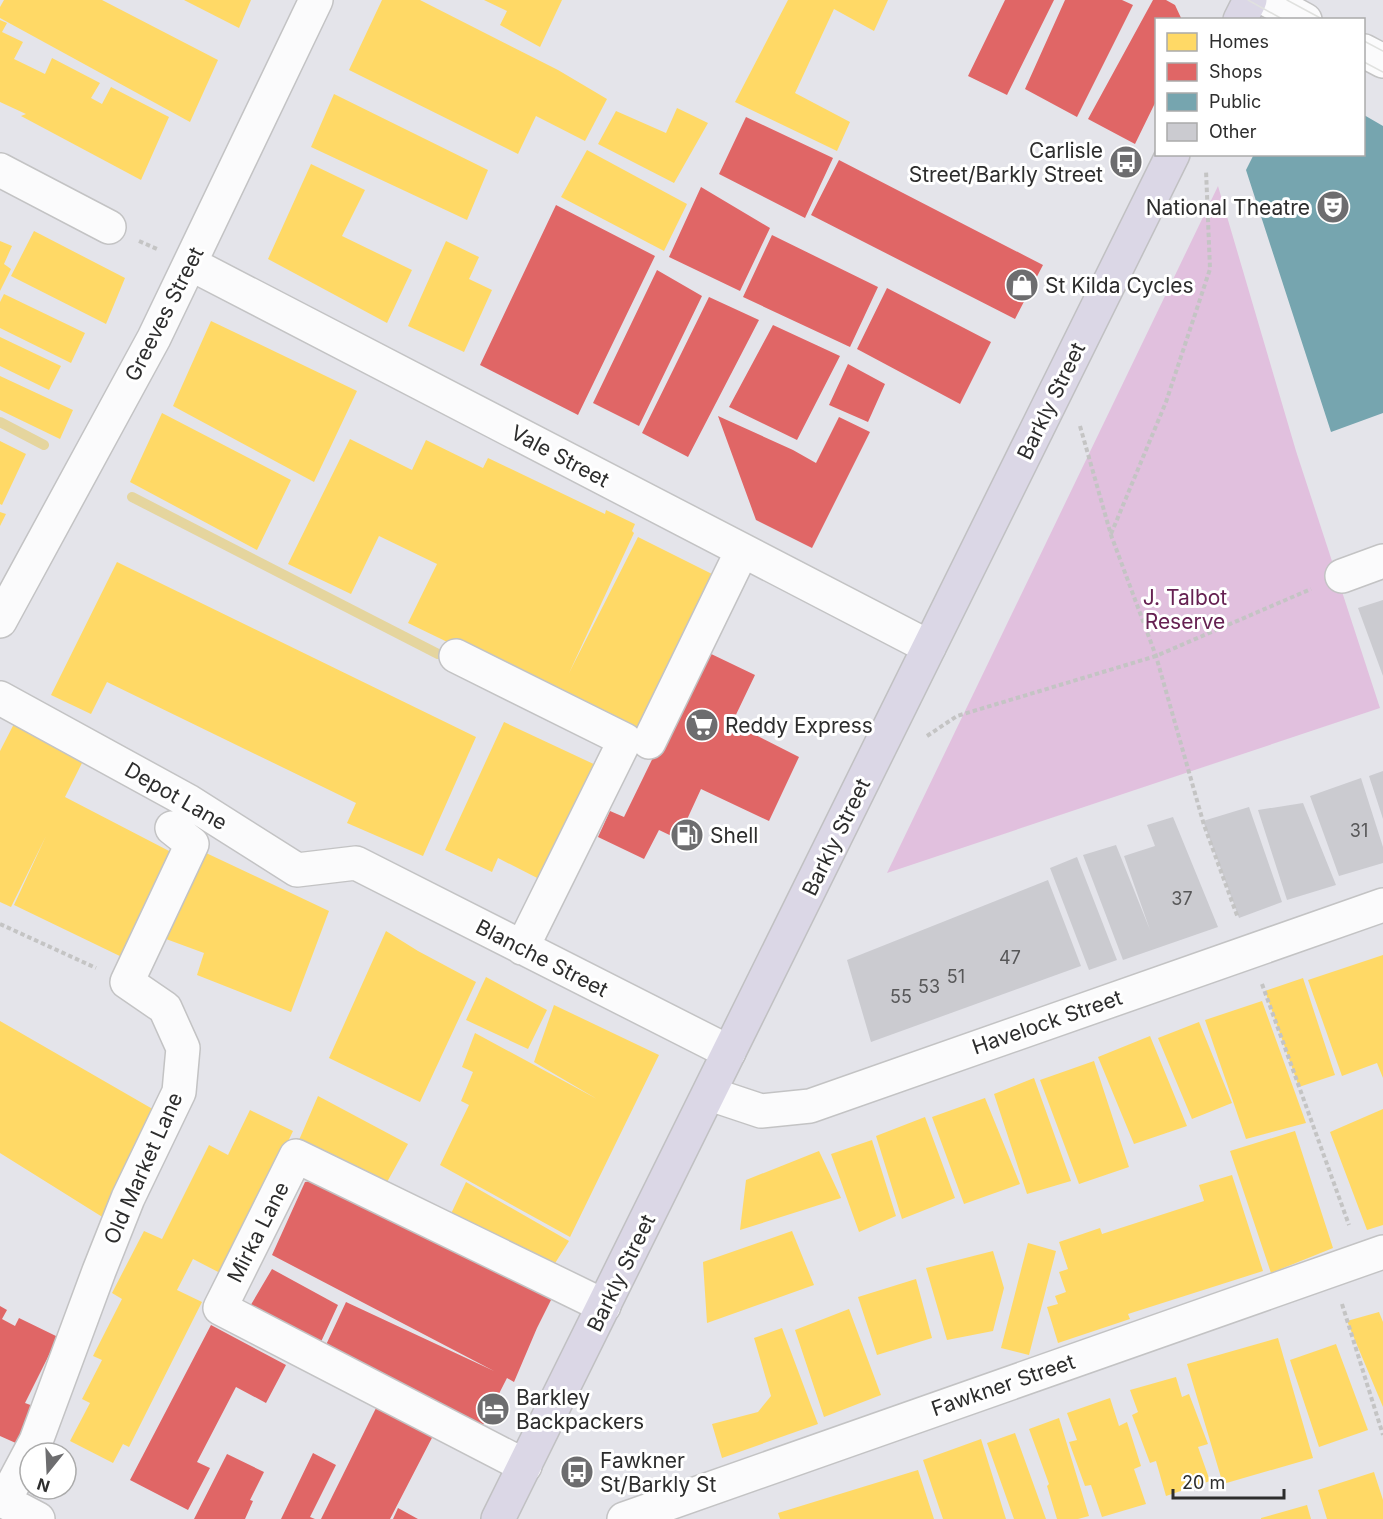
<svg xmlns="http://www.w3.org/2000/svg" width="1383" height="1519" font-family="Inter,sans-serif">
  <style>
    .green { fill: #e1c0de }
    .homes { fill: #ffd966 }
    .shops { fill: #e06666 }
    .public { fill: #76a5af }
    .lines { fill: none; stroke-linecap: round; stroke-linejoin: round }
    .stream { stroke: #e5d59e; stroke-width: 10 }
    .building { fill: #cbcbd0 }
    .minor-casing { stroke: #c3c3c4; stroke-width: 36 }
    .major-casing { stroke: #c0c0c2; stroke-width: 36 }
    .path { stroke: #c4c4c4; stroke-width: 4; stroke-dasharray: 4.5 3; stroke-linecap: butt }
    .minor { stroke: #fbfbfc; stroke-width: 33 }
    .major { stroke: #dbd7e6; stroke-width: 33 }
    .tram { stroke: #e0e1df; stroke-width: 1.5 }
    .labels { text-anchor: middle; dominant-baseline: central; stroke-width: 6; stroke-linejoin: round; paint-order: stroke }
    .number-label { font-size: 18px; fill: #575758 }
    .poi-label { font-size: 21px; fill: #2d2d2d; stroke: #fff; text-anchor: start }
    .street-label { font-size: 21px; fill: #2d2d2d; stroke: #fff }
    .park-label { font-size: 21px; fill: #662152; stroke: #fff }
  </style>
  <rect width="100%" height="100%" fill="#e4e4ea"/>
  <path class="green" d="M1218,186L1296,451L1380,708L887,873Z"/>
  <path class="homes" d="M4,0H102L218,60L190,122L0,18V7Z
    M184,0H251L239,28Z
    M382,0H420L558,70L607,99L585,141L536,116L518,154L349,70Z
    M484,0H562L540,47L500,25L507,11Z
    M788,0H888L874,31L834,9L795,93L850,122L837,151L735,102Z
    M0,20L7,23L2,32L23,42L14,59L45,74L52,58L100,83L91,98L102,104L111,87L169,117L141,180L21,116L26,114L0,102Z
    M334,94L488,170L467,220L311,147Z
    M677,108L708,123L674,183L598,144L616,111L666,133Z
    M587,150L687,204L664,251L561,197Z
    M311,164L365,190L342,236L412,270L387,323L268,259Z
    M34,231L125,278L106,324L11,276Z
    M0,241L12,246L4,264L11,269L0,291Z
    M446,241L479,257L469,279L492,290L464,352L408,326Z
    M4,294L85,333L71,363L0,328V302Z
    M211,321L357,391L314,482L173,406Z
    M0,337L61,366L49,390L0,366Z
    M0,376L73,410L60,439L0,410Z
    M162,413L291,480L257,550L130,482Z
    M350,439L412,470L426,440L483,468L488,458L605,514L606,510L635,524L632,531L634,533L569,673L638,537L714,575L633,737L524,679L408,623L437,564L379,536L351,594L288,564Z
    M0,441L26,454L2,505L0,504Z
    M0,512L6,514L0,526Z
    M117,562L476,737L423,856L347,823L356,803L107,682L91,714L51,695Z
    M16,720L85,757L65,797L171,852L126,959L14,905L46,836L11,907L0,902V751Z
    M504,722L600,767L545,882L498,858L492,872L445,850Z
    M204,852L329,911L291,1012L197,975L204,953L166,939Z
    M386,931L418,951L476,982L420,1102L329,1058Z
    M1383,955V1078L1377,1063L1342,1076L1308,980Z
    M486,977L547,1010L528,1049L466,1020Z
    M1303,978L1335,1075L1299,1087L1265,991Z
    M1262,1001L1306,1123L1246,1139L1205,1020Z
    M554,1005L659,1055L570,1237L440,1165L469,1105L461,1101L473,1072L462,1067L475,1033L597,1099L534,1062Z
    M0,1021L163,1115L104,1218L0,1153Z
    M1199,1022L1232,1103L1192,1119L1158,1038Z
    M1150,1036L1187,1126L1134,1144L1098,1057Z
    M1094,1061L1129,1167L1079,1184L1040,1080Z
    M1034,1078L1071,1181L1027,1194L994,1094Z
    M318,1096L408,1144L386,1184L299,1140Z
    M985,1098L1020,1184L964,1204L932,1117Z
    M1383,1109V1225L1367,1230L1330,1132Z
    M250,1110L293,1131L224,1275L193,1259L177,1290L202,1302L129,1447L123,1444L113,1463L70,1441L90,1403L82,1399L102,1360L93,1356L122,1299L112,1293L144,1231L162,1239L209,1145L228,1155Z
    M925,1117L955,1198L902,1219L876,1136Z
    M1295,1131L1333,1248L1271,1273L1230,1151Z
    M872,1140L896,1216L859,1232L831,1154Z
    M819,1151L841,1198L740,1230L746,1180Z
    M1232,1175L1263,1271L1128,1314L1130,1319L1058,1343L1047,1307L1058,1304L1055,1296L1066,1292L1059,1272L1068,1269L1059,1242L1100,1228L1102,1234L1204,1201L1199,1185Z
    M466,1182L569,1241L552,1268L449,1218Z
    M792,1231L814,1285L707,1323L703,1262Z
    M1028,1243L1056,1251L1029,1355L1001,1348Z
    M993,1251L1004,1288L993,1331L947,1340L926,1268Z
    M916,1279L932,1338L877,1355L858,1297Z
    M849,1309L881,1395L824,1417L795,1330Z
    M1379,1312L1383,1322V1407L1347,1321Z
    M782,1328L818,1424L722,1458L712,1424L758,1412L771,1396L754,1338Z
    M1278,1338L1313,1458L1223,1484L1187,1364Z
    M1336,1344L1368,1430L1319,1447L1290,1360Z
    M1176,1377L1182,1397L1189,1394L1208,1444L1198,1447L1210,1481L1166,1496L1156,1461L1150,1463L1132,1415L1138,1412L1130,1390Z
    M1110,1398L1119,1426L1127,1422L1141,1466L1134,1469L1146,1504L1102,1517L1091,1485L1085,1486L1069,1442L1077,1440L1067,1413Z
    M1059,1418L1089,1516L1078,1519H1057L1047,1486L1049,1484L1029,1429Z
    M1015,1433L1046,1519H1014L987,1443Z
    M981,1439L1006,1519H943L923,1460Z
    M918,1470L934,1519H780L778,1513Z
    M1374,1472L1383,1500V1519H1327L1318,1490Z
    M1307,1505L1311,1519H1261V1518Z"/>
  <path class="shops" d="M1005,0H1054L1007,95L968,76Z
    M1065,0H1122L1133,5L1077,117L1025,89Z
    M1153,0H1166L1175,5L1182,20H1156V101L1135,144L1088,119Z
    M746,117L833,158L805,218L719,174Z
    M839,160L1043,265L1015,319L811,215Z
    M701,187L770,228L740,291L669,257Z
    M556,205L655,256L578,415L480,365Z
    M772,235L878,287L850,347L743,297Z
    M657,270L702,296L639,426L593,403Z
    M887,288L991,342L960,404L857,349Z
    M709,297L759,320L688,457L642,433Z
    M773,325L840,356L797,440L729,407Z
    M848,364L885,384L868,422L829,405Z
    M718,416L793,450L816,463L839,417L870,432L812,548L756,520Z
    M705,651L755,675L732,723L799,757L769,821L701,789L678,839L659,830L644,859L598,837L610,811L624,817Z
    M326,1179L555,1292L537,1328L514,1382L507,1378L479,1433L325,1347L346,1302L494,1371L272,1255L305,1182Z
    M272,1269L338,1305L320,1344L249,1308Z
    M0,1306L7,1310L2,1319L15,1326L19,1318L58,1337L25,1403L36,1407L18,1444L0,1436Z
    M211,1325L286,1365L266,1403L236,1387L197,1462L210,1468L188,1510L130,1480Z
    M379,1402L435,1432L390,1519H321Z
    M313,1453L336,1465L310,1517L315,1519H281Z
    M227,1454L264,1472L250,1500L253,1501L245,1519H194Z
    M398,1508L418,1519H393Z"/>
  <path class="public" d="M1364,115L1383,126V413L1331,432L1246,170L1254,154H1364Z"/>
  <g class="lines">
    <path class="stream" d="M0,422L44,445
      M132,497L438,654"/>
  </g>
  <path class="building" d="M1383,600V676L1358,608Z
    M1383,771V819L1369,776Z
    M1361,778L1383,847V863L1339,876L1310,796Z
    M1303,803L1336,885L1287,900L1258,810Z
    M1249,807L1282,902L1239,918L1203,821Z
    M1173,817L1218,927L1123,960L1083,855L1116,845L1150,930L1124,856L1155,846L1147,825Z
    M1077,857L1117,960L1089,970L1050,868Z
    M1048,880L1081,966L871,1042L847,960Z"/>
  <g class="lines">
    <defs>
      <path id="minor" d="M1268,0L1305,20
        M1364,51L1383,61
        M0,170L109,227
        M191,264L929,647
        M1342,576L1383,561
        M0,621L154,338L316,0
        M456,656L625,740L522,948
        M0,698L188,801L297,870L356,863L729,1052
        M649,742L742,551
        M710,1094L761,1111L810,1106L1383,905
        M525,1466L220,1308L296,1156L604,1306
        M0,1499L38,1519
        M4,1501L36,1441L99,1271L128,1198L179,1092L183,1048L165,1008L127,982L192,844L172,828
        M624,1519L1383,1252"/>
      <path id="major" d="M1240,20L1250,0
        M498,1519L1173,154"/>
    </defs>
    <use href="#minor" class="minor-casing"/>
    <use href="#major" class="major-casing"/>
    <path class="path" d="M139,241L157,249
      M1080,426L1111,535L1156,656L1204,825L1238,918
      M1111,534L1166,402L1210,269L1206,170
      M927,736L957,716L1156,656L1311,589
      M0,924L96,968
      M1262,984L1349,1225
      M1342,1304L1383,1435"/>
    <use href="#minor" class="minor"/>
    <use href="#major" class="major"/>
    <path class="tram" d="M1248,0L1284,20
      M1287,0L1324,20
      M1364,41L1383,51
      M1364,62L1383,72"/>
  </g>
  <defs>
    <symbol id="bus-disc" viewBox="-11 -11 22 22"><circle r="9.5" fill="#6d6d6f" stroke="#fff"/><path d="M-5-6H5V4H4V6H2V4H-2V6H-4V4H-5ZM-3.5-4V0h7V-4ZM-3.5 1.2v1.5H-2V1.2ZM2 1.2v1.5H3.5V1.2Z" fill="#fff"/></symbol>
    <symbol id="theatre-disc" viewBox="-11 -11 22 22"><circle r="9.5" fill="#6d6d6f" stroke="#fff"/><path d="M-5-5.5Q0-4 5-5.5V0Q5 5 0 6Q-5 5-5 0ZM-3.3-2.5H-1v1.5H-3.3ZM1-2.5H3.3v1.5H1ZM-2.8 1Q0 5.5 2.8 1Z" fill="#fff"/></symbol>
    <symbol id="shop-disc" viewBox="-11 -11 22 22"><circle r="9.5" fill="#6d6d6f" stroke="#fff"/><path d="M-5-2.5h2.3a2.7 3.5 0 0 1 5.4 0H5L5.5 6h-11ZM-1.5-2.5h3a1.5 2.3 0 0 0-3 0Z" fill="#fff"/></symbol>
    <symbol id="supermarket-disc" viewBox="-11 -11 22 22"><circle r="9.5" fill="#6d6d6f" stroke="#fff"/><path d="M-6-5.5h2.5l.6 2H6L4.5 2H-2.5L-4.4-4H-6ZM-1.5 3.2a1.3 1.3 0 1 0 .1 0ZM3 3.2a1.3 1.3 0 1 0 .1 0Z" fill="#fff"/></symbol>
    <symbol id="fuel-disc" viewBox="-11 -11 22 22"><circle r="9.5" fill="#6d6d6f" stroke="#fff"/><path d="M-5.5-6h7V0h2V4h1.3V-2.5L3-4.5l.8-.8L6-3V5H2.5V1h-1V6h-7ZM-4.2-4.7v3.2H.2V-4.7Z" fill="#fff"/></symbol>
    <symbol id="hotel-disc" viewBox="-11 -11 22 22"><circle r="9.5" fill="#6d6d6f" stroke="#fff"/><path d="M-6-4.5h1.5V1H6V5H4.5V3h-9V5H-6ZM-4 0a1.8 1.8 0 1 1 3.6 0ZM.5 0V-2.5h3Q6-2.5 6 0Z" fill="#fff"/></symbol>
  </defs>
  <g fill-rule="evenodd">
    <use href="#bus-disc" x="1107" y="143" width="38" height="38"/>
    <use href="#theatre-disc" x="1314" y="188" width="38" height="38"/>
    <use href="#shop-disc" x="1003" y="266" width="38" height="38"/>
    <use href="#supermarket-disc" x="683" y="706" width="38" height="38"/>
    <use href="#fuel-disc" x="668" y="816" width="38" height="38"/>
    <use href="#hotel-disc" x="474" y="1390" width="38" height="38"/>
    <use href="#bus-disc" x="558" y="1453" width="38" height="38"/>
  </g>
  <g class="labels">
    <g class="number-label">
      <text x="1359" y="830">31</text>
      <text x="1182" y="898">37</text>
      <text x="1010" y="957">47</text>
      <text x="956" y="976">51</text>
      <text x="929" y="986">53</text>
      <text x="901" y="996">55</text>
    </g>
    <g class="poi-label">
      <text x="1103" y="150" text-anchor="end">Carlisle<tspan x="1103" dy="24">Street/Barkly Street</tspan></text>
      <text x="1310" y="207" text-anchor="end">National Theatre</text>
      <text x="1045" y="285">St Kilda Cycles</text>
      <text x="725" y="725">Reddy Express</text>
      <text x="710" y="835">Shell</text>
      <text x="516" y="1397">Barkley<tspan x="516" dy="24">Backpackers</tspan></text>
      <text x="600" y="1460">Fawkner<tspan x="600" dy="24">St/Barkly St</tspan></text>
    </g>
    <g class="street-label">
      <text transform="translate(164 314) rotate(-63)">Greeves Street</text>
      <text transform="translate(1051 401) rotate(-64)">Barkly Street</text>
      <text transform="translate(560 456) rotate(28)">Vale Street</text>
      <text transform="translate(176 796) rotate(30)">Depot Lane</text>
      <text transform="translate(836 837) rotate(-64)">Barkly Street</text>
      <text transform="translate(542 958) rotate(27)">Blanche Street</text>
      <text transform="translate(1047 1022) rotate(-19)">Havelock Street</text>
      <text transform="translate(143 1168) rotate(-66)">Old Market Lane</text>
      <text transform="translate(258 1232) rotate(-63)">Mirka Lane</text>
      <text transform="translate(621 1273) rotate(-64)">Barkly Street</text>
      <text transform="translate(1003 1385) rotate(-19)">Fawkner Street</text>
    </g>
    <g class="park-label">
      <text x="1185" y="597">J. Talbot<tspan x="1185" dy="24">Reserve</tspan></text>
    </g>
  </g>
  <rect x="1155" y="18" width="210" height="138" fill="#ffffff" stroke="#ababab" stroke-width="1.5"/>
  <rect x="1167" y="33" width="30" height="18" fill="#ffd966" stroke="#ababab" stroke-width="1.5"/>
  <text x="1209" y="48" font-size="18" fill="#2d2d2d">Homes</text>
  <rect x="1167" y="63" width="30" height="18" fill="#e06666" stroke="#ababab" stroke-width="1.5"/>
  <text x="1209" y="78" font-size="18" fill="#2d2d2d">Shops</text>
  <rect x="1167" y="93" width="30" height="18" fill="#76a5af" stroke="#ababab" stroke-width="1.5"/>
  <text x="1209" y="108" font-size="18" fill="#2d2d2d">Public</text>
  <rect x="1167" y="123" width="30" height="18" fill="#cbcbd0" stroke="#ababab" stroke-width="1.5"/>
  <text x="1209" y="138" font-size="18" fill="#2d2d2d">Other</text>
  <g transform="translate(48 1471) rotate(198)"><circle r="28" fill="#ffffff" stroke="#ababab" stroke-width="1.5"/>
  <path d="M0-4.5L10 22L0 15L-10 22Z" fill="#6d6d6f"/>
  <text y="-9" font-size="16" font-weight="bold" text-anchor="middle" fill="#2d2d2d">N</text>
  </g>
  <path d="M1173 1489v9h111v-9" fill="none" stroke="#2d2d2d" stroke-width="3"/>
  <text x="1182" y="1489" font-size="18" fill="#2d2d2d" stroke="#ffffff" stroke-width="4.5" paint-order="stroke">20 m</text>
</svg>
